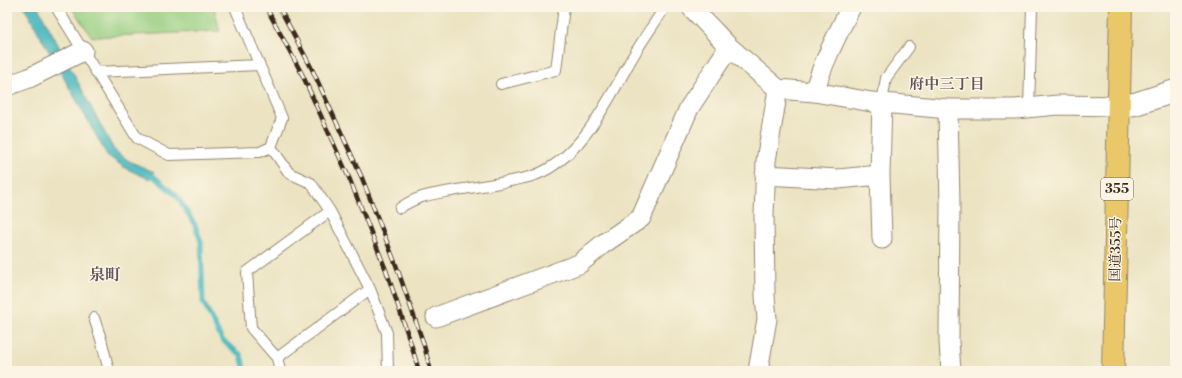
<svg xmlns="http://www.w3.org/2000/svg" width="1182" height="378" font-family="'Libre Bodoni','Noto Serif JP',serif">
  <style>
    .green { fill: #97ce81; stroke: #697c50 }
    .water { fill: #49b8bf; stroke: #42716e }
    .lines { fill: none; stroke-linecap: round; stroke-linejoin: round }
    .stream { stroke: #49b8bf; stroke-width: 5 }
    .service-casing { stroke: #938670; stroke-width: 12 }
    .minor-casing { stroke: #938670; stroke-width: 21 }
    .tertiary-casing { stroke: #938670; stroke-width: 24 }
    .trunk-casing { stroke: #938670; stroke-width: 24 }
    .service { stroke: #fff; stroke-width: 10 }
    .minor { stroke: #fff; stroke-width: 19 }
    .tertiary { stroke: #fff; stroke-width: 22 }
    .trunk { stroke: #eac769; stroke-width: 22 }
    .rail-casing { stroke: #3b2a1e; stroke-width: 4.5 }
    .rail { stroke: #fcf5e5; stroke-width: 3; stroke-dasharray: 9; stroke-linecap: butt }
    .labels { text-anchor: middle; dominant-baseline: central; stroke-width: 3; stroke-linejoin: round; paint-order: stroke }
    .shield { fill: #fcf5e5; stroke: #75675a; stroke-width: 1 }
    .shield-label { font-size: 13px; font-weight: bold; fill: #3b2a1e }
    .street-label { font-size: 14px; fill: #3b2a1e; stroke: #fcf5e5 }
    .neighbourhood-label { font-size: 15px; font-weight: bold; fill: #64555f; stroke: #fcf5e5 }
    .quarter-label { font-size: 16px; font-weight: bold; fill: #64555f; stroke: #fcf5e5 }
  </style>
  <rect width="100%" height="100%" fill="#fcf5e5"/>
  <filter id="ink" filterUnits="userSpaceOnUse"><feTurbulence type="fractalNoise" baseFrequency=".025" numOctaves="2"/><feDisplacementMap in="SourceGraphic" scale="8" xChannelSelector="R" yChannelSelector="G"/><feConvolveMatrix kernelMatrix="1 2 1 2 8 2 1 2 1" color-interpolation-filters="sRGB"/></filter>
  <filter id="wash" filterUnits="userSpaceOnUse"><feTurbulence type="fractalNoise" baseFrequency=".012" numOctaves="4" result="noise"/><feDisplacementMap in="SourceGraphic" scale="16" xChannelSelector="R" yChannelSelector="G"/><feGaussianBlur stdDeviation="0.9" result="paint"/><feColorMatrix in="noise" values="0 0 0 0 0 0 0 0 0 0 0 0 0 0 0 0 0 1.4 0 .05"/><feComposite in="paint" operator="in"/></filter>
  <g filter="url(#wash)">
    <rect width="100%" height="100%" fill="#ebe3c1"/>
    <path class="green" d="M71,7H214L220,31L92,37Z"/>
    <path class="water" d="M24,7H38L114,150L129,161L154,172L149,179L125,168L107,155Z"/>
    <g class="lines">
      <path class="stream" d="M147,173L152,175L177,196L195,225L201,242L203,302L222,340L241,355L245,371"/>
    </g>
  </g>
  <g filter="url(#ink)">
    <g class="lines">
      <defs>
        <path id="service" d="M56,7L137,138L169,155L260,152L271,147L282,118L235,7
          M96,72L259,65
          M501,84L556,70L564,7
          M882,103L886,78L909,47
          M1029,108L1032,7
          M271,147L289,173L311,183L330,211L370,289L387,333L388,371
          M400,208C418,195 435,194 457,190C481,186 505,183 529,177C578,164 609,99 632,58C642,41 654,24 665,7
          M94,318L101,339L109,371
          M277,358L370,289
          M278,371L279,366L277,358L251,328L247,272L330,211"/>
        <path id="minor" d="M691,7L729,47L778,89L814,92L872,102L948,109H1015L1058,105L1119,106
          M7,86L29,78L83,51
          M814,92C823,62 837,35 851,7
          M882,103L880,175L882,239
          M948,109L950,204L949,342L951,371
          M765,175L838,179L880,175
          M436,317L579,264L603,244L641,218L689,108L729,47
          M758,371L767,319L765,296L764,215L766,161L778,89"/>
        <path id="tertiary" d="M1119,106L1135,104L1175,91"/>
        <path id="trunk" d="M1113,371L1121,7"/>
      </defs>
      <use href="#service" class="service-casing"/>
      <use href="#minor" class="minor-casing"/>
      <use href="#tertiary" class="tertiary-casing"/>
      <use href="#trunk" class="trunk-casing"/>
      <use href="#service" class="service"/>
      <use href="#minor" class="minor"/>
      <use href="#tertiary" class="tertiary"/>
      <use href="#trunk" class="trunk"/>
      <defs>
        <path id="rail" d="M266,7L302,74L350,180L386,270L411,344L419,371
          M279,7L312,69L362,178L396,265L423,342L431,371"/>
      </defs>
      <use href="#rail" class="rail-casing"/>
      <use href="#rail" class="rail"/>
    </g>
  </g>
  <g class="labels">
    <rect class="shield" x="1101" y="178" width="32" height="22" rx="3"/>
    <g class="shield-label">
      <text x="1117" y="189">355</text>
    </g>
    <g class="street-label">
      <text transform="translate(1116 249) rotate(-89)">国道355号</text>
    </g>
    <g class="neighbourhood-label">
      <text x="947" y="84">府中三丁目</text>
    </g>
    <g class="quarter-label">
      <text x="105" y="275">泉町</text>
    </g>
  </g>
  <rect width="1182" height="378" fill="none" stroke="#fcf5e5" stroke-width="24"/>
</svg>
